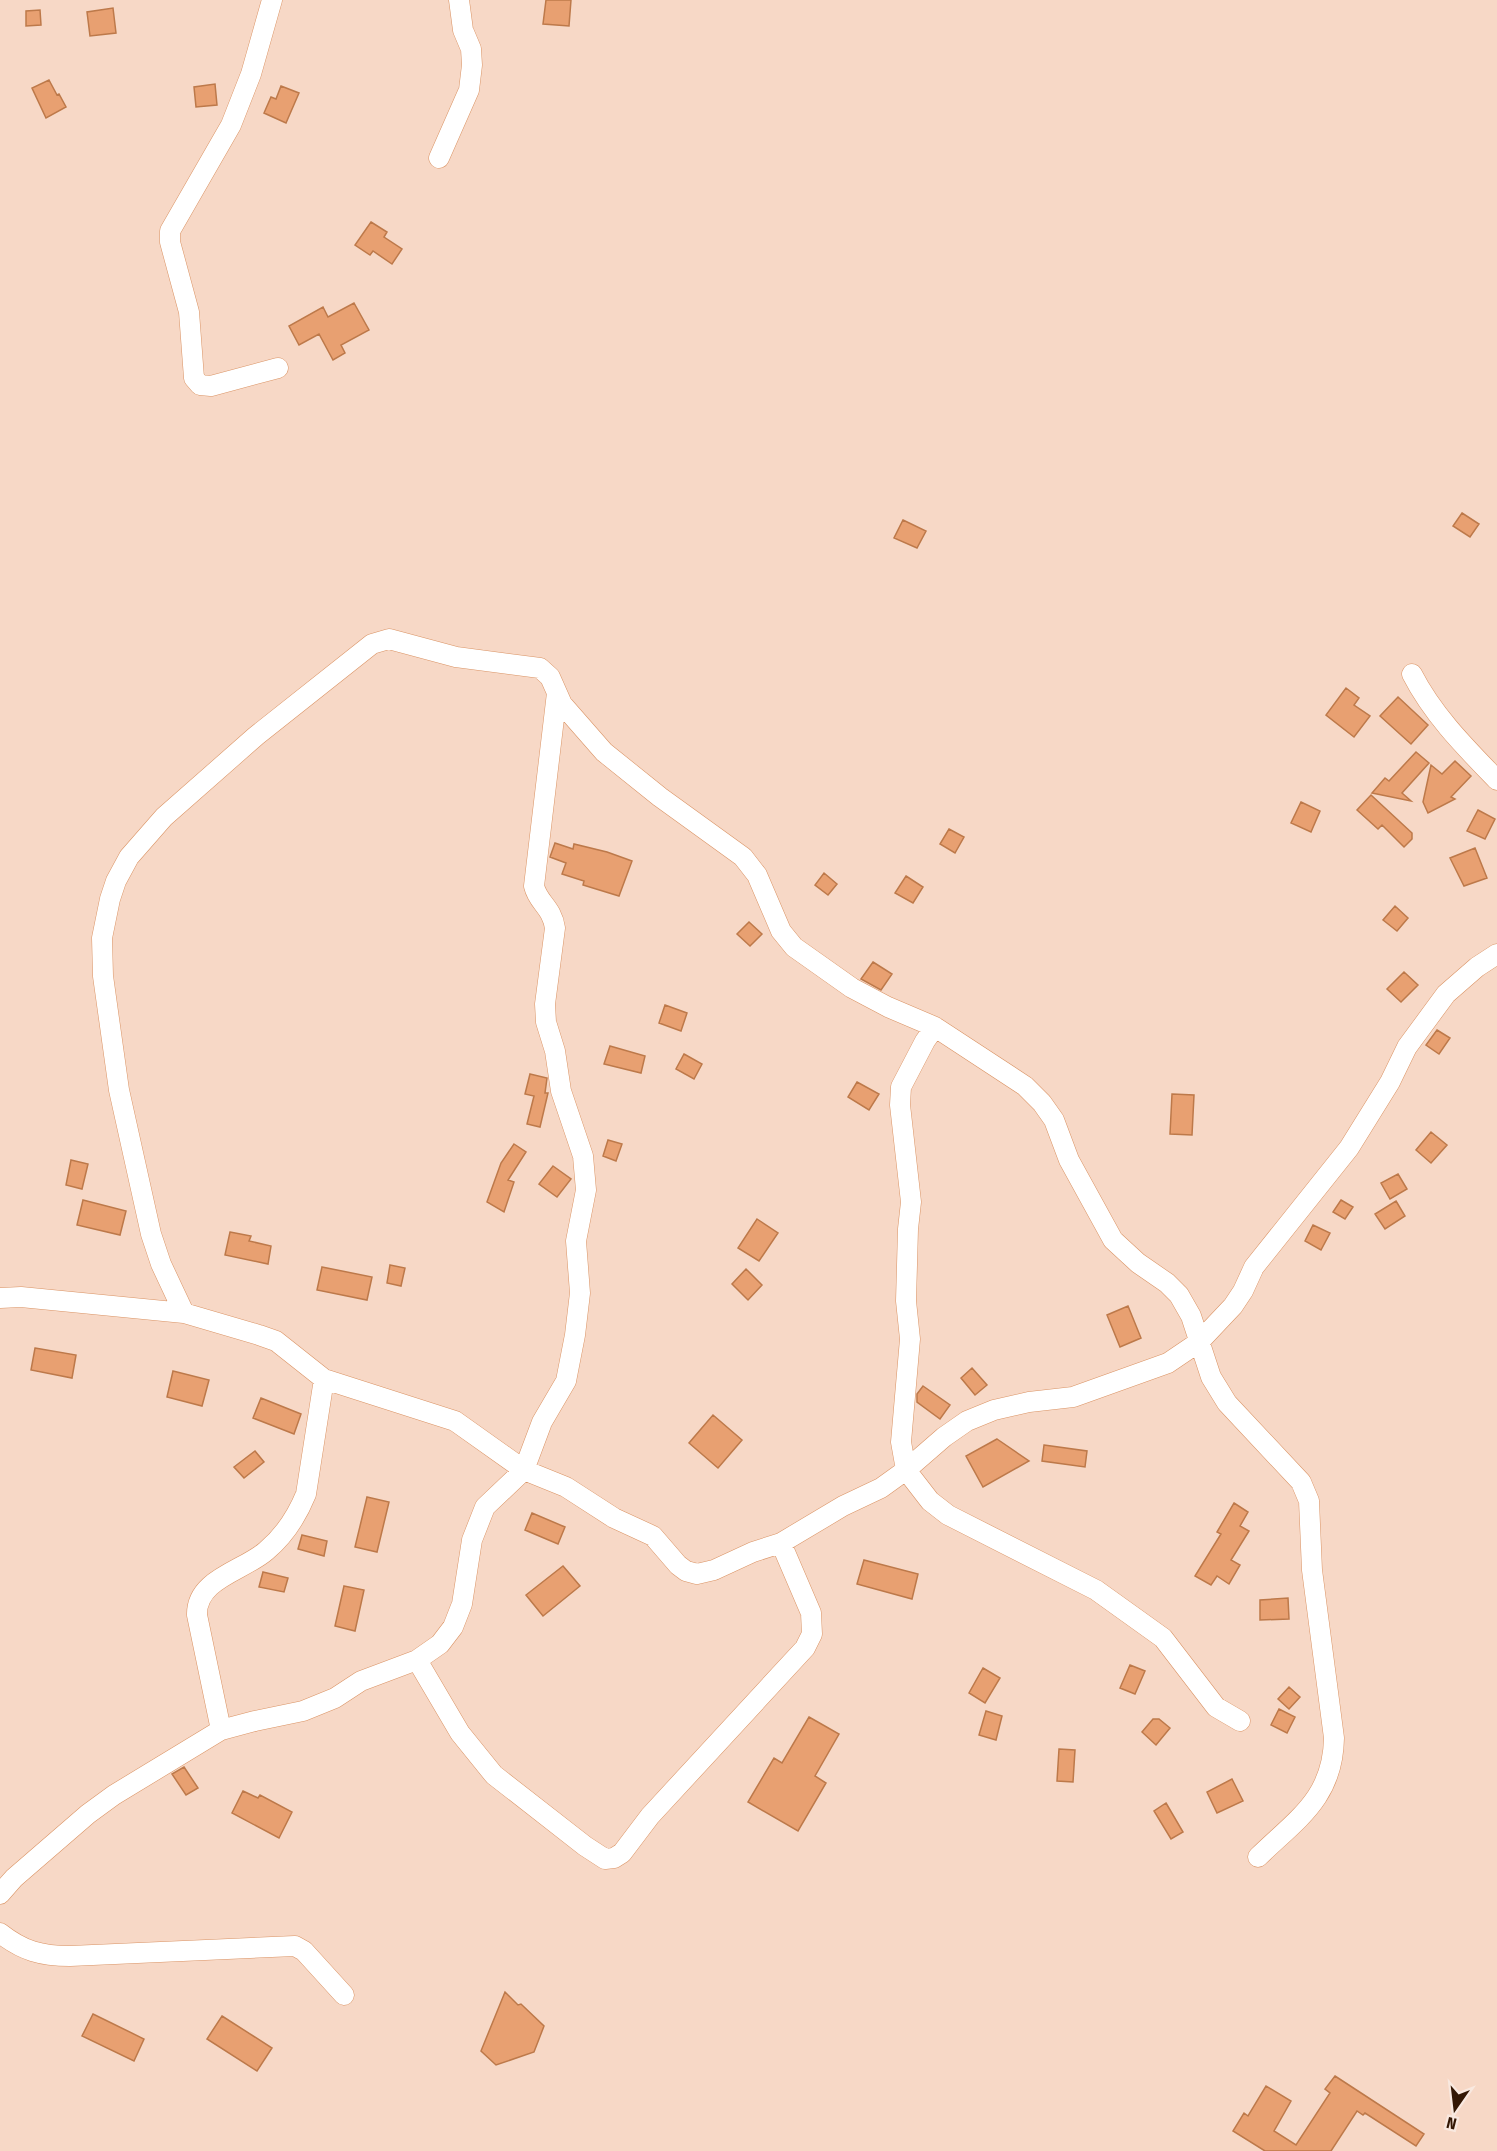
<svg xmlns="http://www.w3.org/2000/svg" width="1497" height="2151" font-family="'Fira Sans Condensed',sans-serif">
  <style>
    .building { fill: #e8a071; stroke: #bd794a; stroke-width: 1.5 }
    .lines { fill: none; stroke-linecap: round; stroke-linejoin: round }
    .minor-casing { stroke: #da9364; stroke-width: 21 }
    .minor { stroke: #fff; stroke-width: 20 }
  </style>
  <rect width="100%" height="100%" fill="#f7d8c6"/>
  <path class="building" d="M546,0H571L569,26L543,24Z
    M113,8L116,33L90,36L87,12Z
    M40,10L41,25L26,26V11Z
    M49,80L57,95L59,94L66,107L46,118L32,88Z
    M215,84L217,105L196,107L194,87Z
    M281,86L299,93L286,123L264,113L271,97L276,99Z
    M371,222L387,232L384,237L402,249L392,264L373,251L370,255L355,245Z
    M354,303L369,330L341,345L345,353L333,360L319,334L299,345L289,326L323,307L328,317Z
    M1462,513L1479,524L1470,537L1453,526Z
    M903,520L926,531L917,548L894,538Z
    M1346,688L1359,698L1354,705L1370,716L1354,737L1326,715Z
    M1398,697L1428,725L1411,744L1380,716Z
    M1416,752L1429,763L1402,793L1411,801L1372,793L1385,778L1389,781Z
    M1455,761L1471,776L1451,797L1455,799L1428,813L1423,802L1431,765L1442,774Z
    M1371,795L1412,833V839L1404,847L1382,825L1378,829L1357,810Z
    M1301,802L1320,811L1311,832L1291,823Z
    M1478,810L1495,819L1485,839L1467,831Z
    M949,829L964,837L955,853L940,844Z
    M555,843L573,849L574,844L607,852L632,861L619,896L583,885L584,881L562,874L566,863L550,857Z
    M1475,848L1487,878L1464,886L1450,858Z
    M824,873L837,884L828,895L815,885Z
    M906,876L923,887L913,903L895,893Z
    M1395,906L1408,918L1397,931L1383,920Z
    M749,922L762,934L750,946L737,934Z
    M873,962L892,974L881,990L861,979Z
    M1404,972L1418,985L1401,1002L1387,989Z
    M665,1005L687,1013L681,1031L659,1023Z
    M1437,1030L1450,1038L1439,1054L1426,1045Z
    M610,1046L645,1056L641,1073L604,1064Z
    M684,1054L702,1064L694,1079L676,1069Z
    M530,1074L547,1078L545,1093H548L540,1127L527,1124L534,1096L525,1094Z
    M857,1082L879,1094L869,1110L848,1097Z
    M1172,1094L1194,1095L1192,1135L1170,1134Z
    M1431,1132L1447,1145L1431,1163L1416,1150Z
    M608,1140L622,1144L616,1161L603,1156Z
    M514,1144L526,1152L508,1180L514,1182L504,1212L487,1202L501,1163Z
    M71,1160L88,1164L82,1189L66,1185Z
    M553,1166L571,1179L557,1197L539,1184Z
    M1398,1174L1407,1189L1390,1199L1381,1183Z
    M83,1200L126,1211L120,1235L77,1225Z
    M1341,1200L1353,1207L1345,1219L1333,1212Z
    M1396,1201L1405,1216L1385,1229L1375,1214Z
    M757,1219L778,1233L759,1261L738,1248Z
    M1313,1225L1330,1233L1321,1250L1305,1241Z
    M230,1232L251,1236L249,1241L271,1246L268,1264L225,1255Z
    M390,1265L405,1268L401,1286L387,1283Z
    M322,1267L372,1277L367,1300L317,1290Z
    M746,1269L762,1285L748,1300L732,1284Z
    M1128,1306L1141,1338L1120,1347L1107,1315Z
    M35,1348L76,1355L72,1378L31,1370Z
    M972,1368L987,1385L975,1395L961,1378Z
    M173,1371L209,1380L202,1406L167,1397Z
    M923,1386L950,1405L940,1419L917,1402V1394Z
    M261,1398L301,1414L294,1434L253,1418Z
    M713,1415L742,1440L718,1468L689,1443Z
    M997,1439L1029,1461L983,1487L966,1456Z
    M1044,1445L1087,1451L1085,1467L1042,1461Z
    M255,1451L264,1462L244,1478L234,1467Z
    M367,1497L389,1502L377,1552L355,1547Z
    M1234,1503L1248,1512L1240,1526L1249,1531L1231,1560L1240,1565L1229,1584L1217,1576L1211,1585L1195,1576L1221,1534L1217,1532Z
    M532,1513L565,1527L558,1544L525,1530Z
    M302,1535L327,1541L324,1556L298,1549Z
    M864,1560L918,1574L912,1599L857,1584Z
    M563,1566L580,1586L543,1616L526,1595Z
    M263,1572L288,1578L284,1592L259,1587Z
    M344,1586L364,1590L355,1631L335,1626Z
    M1288,1598L1289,1619L1260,1620V1600Z
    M1130,1665L1145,1671L1135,1694L1120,1688Z
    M983,1668L1000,1678L985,1703L969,1693Z
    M1289,1687L1300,1697L1289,1709L1278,1699Z
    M1279,1709L1295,1717L1287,1733L1271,1725Z
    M986,1711L1002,1716L996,1740L979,1735Z
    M809,1717L839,1734L815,1776L826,1783L798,1831L748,1802L774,1758L782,1763Z
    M1153,1719H1159L1170,1728L1156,1745L1142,1732Z
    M1059,1749L1075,1750L1073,1782L1057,1781Z
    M184,1767L198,1788L186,1795L172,1774Z
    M1232,1779L1243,1801L1217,1813L1207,1792Z
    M243,1791L258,1798L260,1795L292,1812L279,1838L232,1813Z
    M1166,1803L1183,1832L1171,1839L1154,1811Z
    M505,1992L518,2005L521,2004L544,2026L534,2052L496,2065L481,2051Z
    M93,2014L144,2039L134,2061L82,2036Z
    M222,2016L272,2048L257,2071L207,2039Z
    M1335,2076L1424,2134L1416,2146L1365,2113L1363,2115L1357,2111L1331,2151H1265L1233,2131L1244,2113L1248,2116L1266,2086L1291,2101L1274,2131L1296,2145L1330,2093L1325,2089Z"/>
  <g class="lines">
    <defs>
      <path id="minor" d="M272,0L251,74L231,125L170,231V242L189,312L194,378L200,385L211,386L278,368
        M439,158L469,90L472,65L471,49L463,30L459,0
        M1412,674C1433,715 1465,747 1497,780
        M935,1027L925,1041L901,1087L900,1105L911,1202L908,1229L906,1301L910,1339L901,1442L906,1470L930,1501L948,1515L1096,1590L1163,1638L1216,1707L1240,1721
        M0,1298L21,1297L184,1313L259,1335L276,1341L324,1379L455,1421L524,1470L566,1487L614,1518L653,1536L678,1565L686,1571L697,1574L714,1570L753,1552L781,1543L843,1506L881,1488L906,1470L944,1437L967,1421L994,1410L1029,1402L1073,1397L1168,1363L1199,1342L1233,1306L1243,1291L1254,1267L1349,1148L1390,1082L1407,1047L1446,994L1477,967L1497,954
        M184,1313L161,1264L151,1234L119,1090L103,976L102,938L110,899L116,881L129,857L164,817L256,736L372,644L389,639L456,657L540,668L550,677L562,704L604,752L660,797L743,857L757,875L781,931L794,947L852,988L888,1007L935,1027L1025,1086L1042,1103L1054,1120L1069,1160L1113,1240L1138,1263L1167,1283L1179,1295L1191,1316L1211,1377L1227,1403L1301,1482L1309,1501L1312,1570L1334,1738C1333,1798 1297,1819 1258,1857
        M417,1660L460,1733L494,1775L585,1846L605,1859L614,1858L622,1853L650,1816L805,1648L812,1634L811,1613L781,1543
        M221,1730L197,1615C196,1579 243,1571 266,1551C284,1536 297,1516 306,1494L324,1379
        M0,1894L14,1878L88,1814L114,1795L221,1730L255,1721L303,1711L335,1698L361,1681L417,1660L440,1644L453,1627L462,1604L472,1540L485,1507L524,1470L542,1422L566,1381L575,1335L580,1293L576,1241L586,1190L583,1156L561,1091L555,1051L546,1022L545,1004L555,928C552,907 538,903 534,886L557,693
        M0,1933C23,1951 41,1956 70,1956L295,1946L304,1951L344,1995"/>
    </defs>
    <use href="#minor" class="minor-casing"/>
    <use href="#minor" class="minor"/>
  </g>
  <g transform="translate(1455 2109) rotate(194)" stroke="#f9e9e0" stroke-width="4.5" paint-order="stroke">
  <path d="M0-4.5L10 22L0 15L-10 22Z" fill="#331704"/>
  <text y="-9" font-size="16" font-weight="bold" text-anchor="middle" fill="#331704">N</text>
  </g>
</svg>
